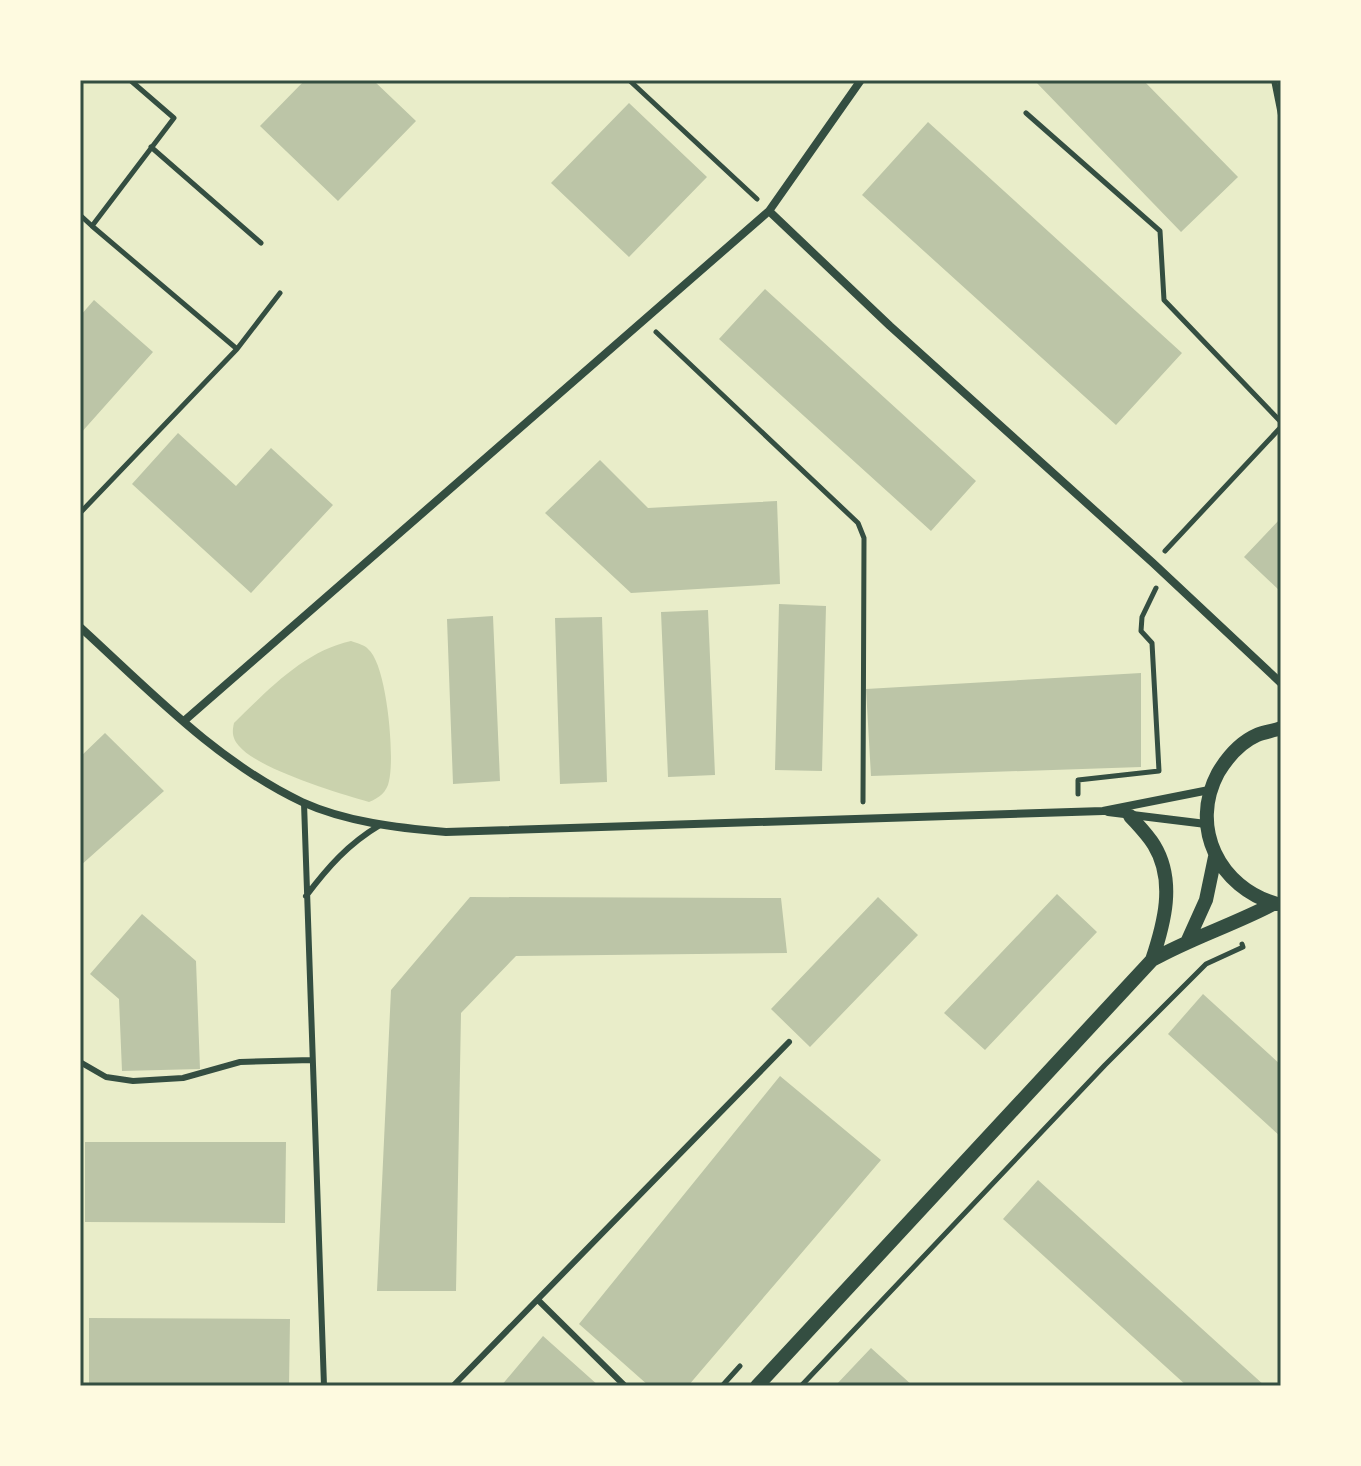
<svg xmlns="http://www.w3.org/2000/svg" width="1361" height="1466" font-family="'Roboto Serif',serif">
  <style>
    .green { fill: #cad2ad }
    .building { fill: #bcc5a7 }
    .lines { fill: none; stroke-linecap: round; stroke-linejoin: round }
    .path { stroke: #344e41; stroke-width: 5 }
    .service { stroke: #344e41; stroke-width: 6 }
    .minor { stroke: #344e41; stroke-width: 8 }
    .tertiary { stroke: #344e41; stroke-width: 14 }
    .neatline { fill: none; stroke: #344e41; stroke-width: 3 }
  </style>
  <rect width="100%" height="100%" fill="#e9edc9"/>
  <path class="green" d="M351,641C356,643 365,645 368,649C387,664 395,757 389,781C387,792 379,798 369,802C338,793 258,769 239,746C232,738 232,732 234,723C267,691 304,651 351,641Z"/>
  <path class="building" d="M305,80H373L416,121L338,201L260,126Z
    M1034,80H1143L1238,177L1181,232Z
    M629,103L707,177L629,257L551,183Z
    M928,122L1182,353L1116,425L862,195Z
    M765,289L976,481L931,531L719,339Z
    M94,300L153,352L80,434V316Z
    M178,433L236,486L271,448L333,505L251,593L132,484Z
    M600,460L648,508L777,501L780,584L631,593L545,513Z
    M1281,518V592L1244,557Z
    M779,604L826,606L822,771L775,770Z
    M708,610L715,775L668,777L661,612Z
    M493,616L500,781L453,784L447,619Z
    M602,617L607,782L560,784L555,618Z
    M1141,673V767L871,776L866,689Z
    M105,733L164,791L80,866V757Z
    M1057,894L1097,932L985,1050L944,1013Z
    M470,897L781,898L787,953L516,956L461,1013L456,1291H377L391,990Z
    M878,897L918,935L810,1047L771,1009Z
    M142,914L196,961L200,1069L122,1071L119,999L90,974Z
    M1203,994L1281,1065V1137L1168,1034Z
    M780,1076L881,1160L688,1386H649L579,1324Z
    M85,1142H286L285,1223L85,1222Z
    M1038,1180L1265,1386H1187L1003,1219Z
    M89,1318L290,1319L289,1386H89Z
    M543,1336L599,1386H501Z
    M871,1348L913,1386H835Z"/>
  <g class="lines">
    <path class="path" d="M629,80L757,199
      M1026,113L1160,231L1164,300L1281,422
      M151,147L261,243
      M80,215L92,226L174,118L130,80
      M656,332L858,523L864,538L863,802
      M237,349L280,293
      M80,513L237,349L92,226
      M1165,551L1281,427
      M1078,794V780L1159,771L1152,643L1141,631L1142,617L1156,588
      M722,1386L740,1366
      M801,1386L1105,1065L1206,964L1243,947L1242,944"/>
    <path class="service" d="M1274,80L1281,115
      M304,803L324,1386
      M306,896C328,867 348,844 380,825
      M80,1062L106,1077L133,1081L183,1078L240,1062L312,1060
      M538,1300L625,1386
      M453,1386L789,1042"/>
    <path class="minor" d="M769,211L890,326L1153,563L1281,683
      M80,627C148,689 217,762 302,802C346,822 398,828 446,832L1103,811L1209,790
      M184,721L769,211L861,80
      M1108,812L1206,824"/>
    <path class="tertiary" d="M1130,816C1138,825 1148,835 1154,845C1176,881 1164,924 1152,960
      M1277,904C1219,888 1189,827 1218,773C1227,758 1241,742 1257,735C1264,732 1273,731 1281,728
      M1188,940L1206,900L1215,857
      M757,1386L1152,960C1191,938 1233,925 1273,904"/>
  </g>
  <rect width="1361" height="1466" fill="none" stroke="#fefae0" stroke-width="164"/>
  <rect x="82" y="82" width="1197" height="1302" class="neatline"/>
</svg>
